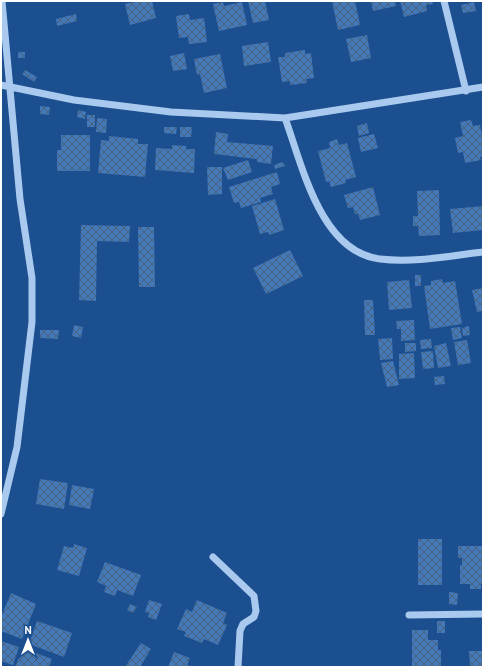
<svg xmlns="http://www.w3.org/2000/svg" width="484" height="668" font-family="'PT Sans',sans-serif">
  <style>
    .building { fill: url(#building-cross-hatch) }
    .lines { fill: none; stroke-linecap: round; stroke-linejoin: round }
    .minor { stroke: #a9c9ee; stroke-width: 7 }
  </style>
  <defs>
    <pattern id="building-cross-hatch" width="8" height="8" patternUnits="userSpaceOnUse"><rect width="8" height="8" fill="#4478b7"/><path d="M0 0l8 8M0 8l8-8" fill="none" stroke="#486282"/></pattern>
  </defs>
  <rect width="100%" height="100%" fill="#1b4f8f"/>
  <path class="building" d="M139,1H152L156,18L130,25L125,4Z
    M248,1H265L269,20L253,23Z
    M332,1H355L360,25L338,30Z
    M371,1H395L396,6L373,11Z
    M400,1H432L433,4L426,5L427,11L404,17Z
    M223,2L224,6L242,2L247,25L219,31L213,4Z
    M474,2L476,11L463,13L461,5Z
    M76,14L77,21L57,26L56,19Z
    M189,14L190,20L204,18L207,42L189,44L188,37L179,38L176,16Z
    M367,35L371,58L351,62L346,39Z
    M268,42L271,62L244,66L242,46Z
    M305,50V54L311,53L314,78L306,79L307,83L290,85V81L282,82L278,57H285V53Z
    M18,52H25V58H18Z
    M184,53L187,69L173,71L170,56Z
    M220,54L227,88L204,93L200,74L197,75L194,59Z
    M25,70L37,77L34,82L22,74Z
    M40,106L50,107L49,115L40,114Z
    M78,110L86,112L85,119L77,117Z
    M87,115H95V127H87Z
    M97,118L107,119L106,133L96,132Z
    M471,120L473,126L480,125L483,140V156L480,157L481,160L465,163L463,152L458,153L455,138L463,136L460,122Z
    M367,123L369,133L359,136L357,126Z
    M164,127H177L176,134L164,133Z
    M180,127H192L191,137H180Z
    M216,132L228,134L227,142L273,146L271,164L257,162V159L214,154Z
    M374,134L378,148L361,152L358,138Z
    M61,135H90V171H57V150H61Z
    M109,136L138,139V144H148L145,177L98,173L101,140L109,141Z
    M337,139L339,145L347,143L356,177L345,180L346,183L331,187L329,181L326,182L318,151L330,148L329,142Z
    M172,145L186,146V149H195L194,173L155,170L156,148L172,149Z
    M248,160L252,172L228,180L223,168Z
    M283,162L285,166L275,169L274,165Z
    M207,167H222V194L208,195Z
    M277,172L280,184L271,187L273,194L260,198L261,202L241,208L239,202L234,203L229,187Z
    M373,187L380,215L360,220L358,214H355L353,207L348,208L344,195Z
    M439,190L440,235L419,236L418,226H413V216H418L417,191Z
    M275,199L284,230L269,235L268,232L260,234L252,206Z
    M483,206V230L453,233L450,209Z
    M81,225L130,226L129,242L97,241L96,301L79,300Z
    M138,227H154L155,287H139Z
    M290,250L303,276L266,294L253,268Z
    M415,275H421V286H415Z
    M442,279L443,283L455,281L462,324L430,329L424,286L431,285V281Z
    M409,280L412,308L389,310L387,282Z
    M483,288V311L477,312L472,290Z
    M364,300H373L375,335H365Z
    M414,320L415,340L401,341V329H397L396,321Z
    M74,325L83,327L81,338L72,336Z
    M469,326L470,335L463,336L462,328Z
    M460,327L462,338L453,340L451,328Z
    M40,330H59L58,339L40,338Z
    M392,338L393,359L380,360L378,339Z
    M431,339L432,348L421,349L420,340Z
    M467,340L471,363L458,365L454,342Z
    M405,343H416V351L405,352Z
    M446,343L451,366L438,368L434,346Z
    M433,351L434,368L423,369L421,352Z
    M414,353L415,378L399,379V354Z
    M393,361L399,385L387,387L381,363Z
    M444,376L445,384L435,385L434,377Z
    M40,479L68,483L64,509L36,504Z
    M72,485L94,489L90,509L69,505Z
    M418,539H442V585H418Z
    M74,544L87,548L79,576L57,570L64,546L73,548Z
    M458,546H483V584H481V589H470V584H460V565H462V558H458Z
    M105,562L141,575L133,596L117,590L115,596L104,592L106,586L97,582Z
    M449,592L458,593L457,605L449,604Z
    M11,593L36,604L22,639L1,631V617Z
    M149,600L162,604L156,620L148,617L149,613L145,612Z
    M197,600L227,613L223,623L227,625L218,645L204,639L202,643L184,636L186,632L177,629L186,609L192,612Z
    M130,604L137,607L133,613L127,610Z
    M37,621L72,633L64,657L29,644Z
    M437,621H445V633H437Z
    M412,630H428V640H438V650H441V666H412Z
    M1,641L19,647L13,665L1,661Z
    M141,643L151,649L140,667H125Z
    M23,648L52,659L49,667H15Z
    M469,651H483V667H470Z
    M174,652L190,658L187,665L193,667H168Z"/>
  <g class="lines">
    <path class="minor" d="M444,1L466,91
      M1,85L74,100L171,112L285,118L483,87
      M285,118C302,164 320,252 380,259C414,263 449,256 483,252
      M1,514L17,447L32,322V278L20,199L2,1
      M213,557L254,596L256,611L254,617L243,624L240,631L238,667
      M409,615L483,614"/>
  </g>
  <rect width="484" height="668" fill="none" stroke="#ffffff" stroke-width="4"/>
  <g transform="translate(28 640)" stroke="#1b4f8f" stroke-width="3" paint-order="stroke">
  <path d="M0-3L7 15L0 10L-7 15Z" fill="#ffffff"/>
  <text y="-6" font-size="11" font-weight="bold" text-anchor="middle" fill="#ffffff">N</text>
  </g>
</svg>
